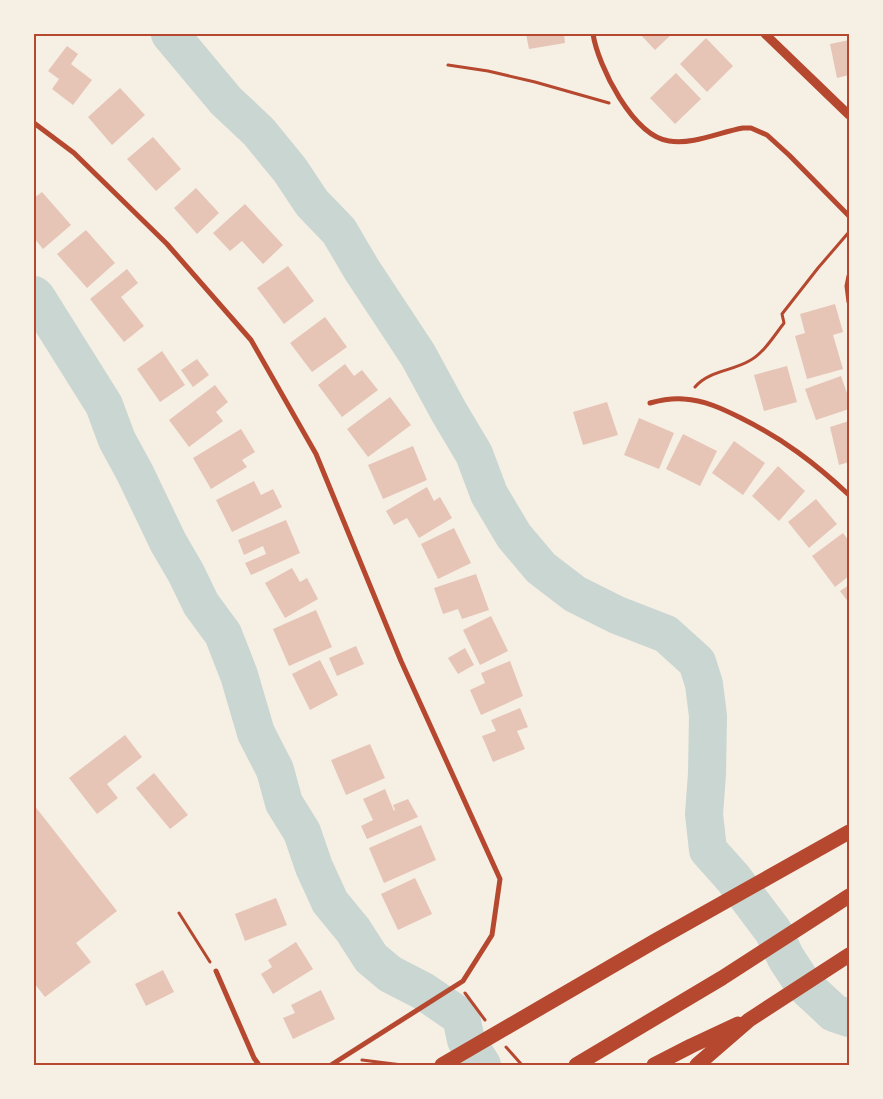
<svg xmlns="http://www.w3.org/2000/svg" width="883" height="1099" font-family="Commissioner,sans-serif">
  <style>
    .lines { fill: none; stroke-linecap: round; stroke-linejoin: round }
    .river { stroke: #c9d6d2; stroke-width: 38 }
    .building { fill: #e6c5b7 }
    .path { stroke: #b5482f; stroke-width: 3 }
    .minor { stroke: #b5482f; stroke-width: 5 }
    .tertiary { stroke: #b5482f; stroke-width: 9 }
    .motorway { stroke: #b5482f; stroke-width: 15 }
    .neatline { fill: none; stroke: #b5482f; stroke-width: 2 }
  </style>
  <rect width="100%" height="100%" fill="#f6efe4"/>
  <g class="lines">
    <path class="river" d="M170,34L226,101L259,132L290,170L312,203L339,231L362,270L418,355L449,412L474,454L489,494L514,536L541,568L575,594L617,615L666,634L697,662L704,684L708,716L707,774L704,814L708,850L733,878L773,931L786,958L803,984L834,1013L849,1018
      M34,295L37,298L104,405L117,440L135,473L168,542L186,573L201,604L223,634L239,675L256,733L275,770L284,803L302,832L314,867L330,902L353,930L371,958L390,974L423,991L461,1017L466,1040L482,1065"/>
  </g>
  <path class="building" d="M526,34H564L565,43L529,49Z
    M640,34H672L655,50Z
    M706,38L733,66L707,92L680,64Z
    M849,40V75L837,78L830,44Z
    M67,46L78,54L71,64L92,80L73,105L52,89L59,79L48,71Z
    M676,73L701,99L675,124L650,98Z
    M120,88L145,115L112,145L88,117Z
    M153,137L181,169L156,191L127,159Z
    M196,188L219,213L197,234L174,208Z
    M42,192L71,225L43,249L34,238V198Z
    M245,204L283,245L263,264L242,241L230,251L213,233Z
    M86,230L115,263L87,288L57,254Z
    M288,266L314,301L284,324L257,288Z
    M127,269L138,283L121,297L144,326L124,342L90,299Z
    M835,304L843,332L833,335L843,369L807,379L795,336L805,333L800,314Z
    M325,317L347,347L312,372L290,343Z
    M162,351L185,385L160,402L137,369Z
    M197,359L209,375L193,387L181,370Z
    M345,364L354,376L362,370L378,390L342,417L318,385Z
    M787,366L797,402L764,411L754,375Z
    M841,376L849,399V409L816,420L805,389Z
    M215,385L228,402L216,412L223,421L189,447L169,420Z
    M390,397L411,425L368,457L347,429Z
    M607,402L618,435L583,445L573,412Z
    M639,418L674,433L659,469L624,455Z
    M849,421V462L839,465L830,427Z
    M241,429L255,452L242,460L247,467L211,489L193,458Z
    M683,434L717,451L700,486L666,469Z
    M734,441L765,463L743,495L712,473Z
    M413,446L427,480L383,499L368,465Z
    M778,466L805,491L779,521L752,496Z
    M254,481L261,495L273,489L282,507L232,532L216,500Z
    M427,487L434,501L440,497L452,518L419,538L407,518L394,525L386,511Z
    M816,499L837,524L809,548L788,522Z
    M286,520L300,553L251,575L245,563L266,554L263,546L244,555L238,540Z
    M454,528L471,563L438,579L421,544Z
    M843,533L849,541V576L835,587L812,556Z
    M292,568L300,582L307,578L318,599L285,618L265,583Z
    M476,574L489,610L462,619L458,609L443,614L434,588Z
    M849,585V603L840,591Z
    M316,610L332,647L289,666L273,629Z
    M491,616L508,651L480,665L463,630Z
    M356,646L364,664L337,676L329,658Z
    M465,648L474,665L458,674L448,658Z
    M320,660L338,695L310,710L292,674Z
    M510,661L523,696L481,715L470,690L485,683L481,673Z
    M520,708L528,727L517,731L525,749L493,762L482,736L496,731L491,720Z
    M125,735L142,757L107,784L118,798L97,814L69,778Z
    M370,744L385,778L346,795L331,760Z
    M154,773L188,815L170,829L136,788Z
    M385,789L394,811L395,810L393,805L408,799L418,817L367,839L361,826L373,820L363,799Z
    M34,805L117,911L76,943L91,962L45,997L34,983Z
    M421,825L436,860L384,883L369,848Z
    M415,878L432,914L398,930L381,894Z
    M276,898L287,925L245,941L235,914Z
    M296,942L313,969L273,994L261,974L272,967L268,960Z
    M163,970L174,992L146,1006L135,984Z
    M321,990L335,1019L293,1039L283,1018L295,1013L291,1005Z"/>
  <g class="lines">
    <path class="path" d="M448,65L488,71L535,82L609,103
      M695,387C708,371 732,371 749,361C763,354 774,336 784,323L782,314L818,268L849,232
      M179,913L210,962
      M465,993L485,1020
      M506,1047L522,1065
      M362,1060L402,1065"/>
    <path class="minor" d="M593,34C598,66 633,136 669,141C693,145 720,132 743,128H751L767,135L789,155L849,216
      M34,123L74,153L167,244L251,340L316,454L401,661L500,879L492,935L463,981L331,1065
      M849,276L847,286L849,302
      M650,403C661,400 672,398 684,399C704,400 723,409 741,418C783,439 815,463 849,495
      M216,971L254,1058L259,1065"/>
    <path class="tertiary" d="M765,34L849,115"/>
    <path class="motorway" d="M442,1065L655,941L849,832
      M576,1065L722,978L849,896
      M654,1065L691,1046L738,1024
      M697,1065L749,1020L849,955"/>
  </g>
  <rect width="883" height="1099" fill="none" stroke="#f6efe4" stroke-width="70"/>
  <rect x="35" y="35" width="813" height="1029" class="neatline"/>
</svg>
